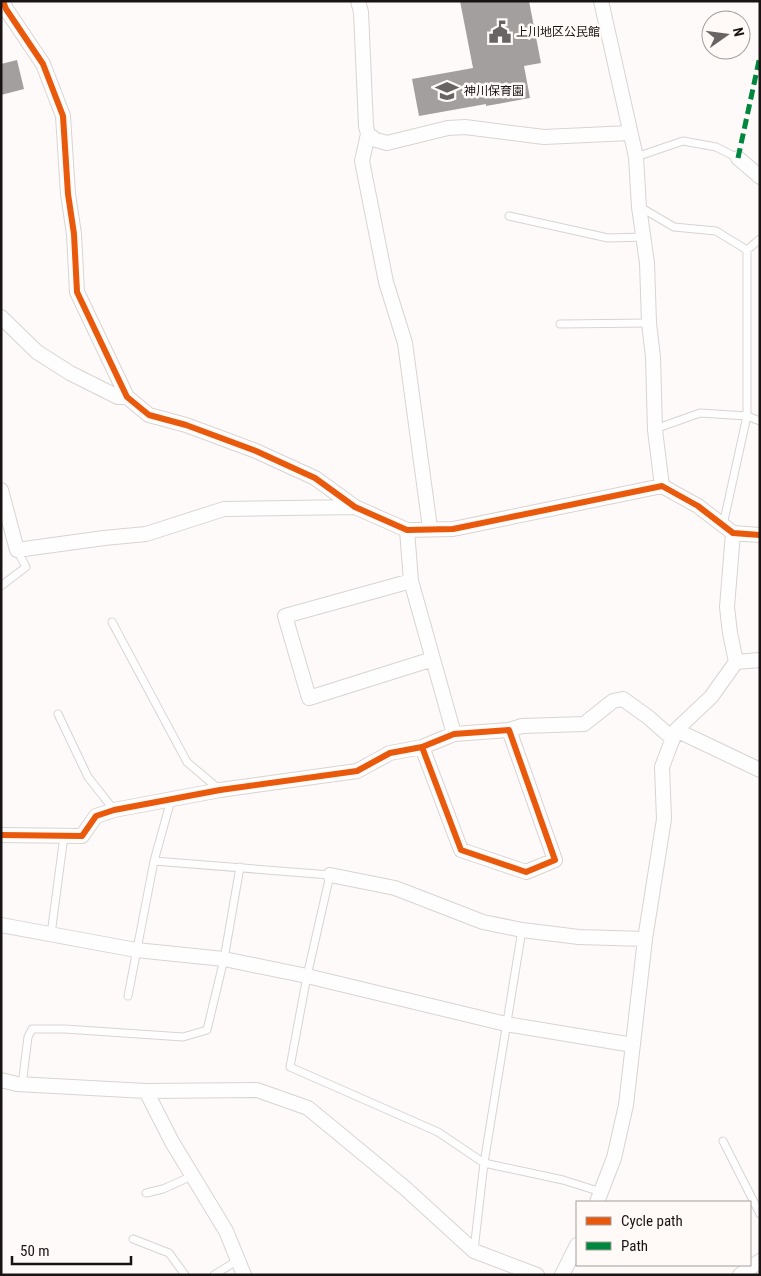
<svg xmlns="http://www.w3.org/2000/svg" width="761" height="1276" font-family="'Roboto Condensed','Noto Sans JP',sans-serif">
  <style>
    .building { fill: #a29f9e }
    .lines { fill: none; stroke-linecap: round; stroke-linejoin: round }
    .lane-casing { stroke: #d8d4d2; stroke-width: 9 }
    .street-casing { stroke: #d8d4d2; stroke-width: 16 }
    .lane { stroke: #fffefe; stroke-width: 7 }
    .street { stroke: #fffefe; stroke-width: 14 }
    .quiet { stroke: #00873e; stroke-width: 5; stroke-dasharray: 10 5; stroke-linecap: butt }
    .cycleway-casing { stroke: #fff9f8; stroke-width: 9 }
    .cycleway { stroke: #e8590c; stroke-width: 6 }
    .labels { text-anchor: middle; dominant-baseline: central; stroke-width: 5; stroke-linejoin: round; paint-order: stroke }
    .poi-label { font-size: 12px; fill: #191413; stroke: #fff9f8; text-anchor: start }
  </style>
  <rect width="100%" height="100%" fill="#fefaf9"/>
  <path class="building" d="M460,1H529L541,63L524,66L530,98L486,106V104L419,116L412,79L473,68Z
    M17,60L24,89L1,95V64Z"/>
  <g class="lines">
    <defs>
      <path id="lane" d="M636,157L683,141L716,147L738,158
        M640,207L674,227L716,231L747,250V416L723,525
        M509,216L608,238L644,237
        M747,250L760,239
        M560,324L649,323
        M655,429L700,413L747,416L760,421
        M1,586L26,567L17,550
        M112,622L187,762L220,790
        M58,714L88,777L114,810
        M154,861L330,875L307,976L290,1067L438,1132L484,1163L563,1180L601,1192
        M51,934L64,836
        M128,996L154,861L171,800
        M22,1085L28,1037L32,1029H65L183,1037L207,1030L224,959L240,867
        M723,1141L760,1214
        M146,1193L163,1189L192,1176
        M133,1239L169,1253L185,1275
        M474,1250L484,1163L522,930
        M214,1275L238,1260"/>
      <path id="street" d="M3,1L6,9L43,64L63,116L68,194L74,234L77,292L127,397L149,415L186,425L256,451L315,478L355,507L407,530L453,529L662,486L698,506L733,533L760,535
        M358,1L361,12L366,126L368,134
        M601,1L636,157L639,207L647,263L649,323L653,357L655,430L662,486
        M738,158L760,177
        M1,317L37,352L70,373L118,397H127
        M1,490L17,550L104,538L146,534L224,509L355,507
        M430,528L405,343L386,282L362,161L368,134L376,140L387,143L448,128L465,127L544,137L630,133
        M407,530L411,581L454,734
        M733,533L727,607L730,633L736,662
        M411,581L285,616L309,698L433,659
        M509,730L522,726L584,724L613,701L623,699L648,717L673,739
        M676,730L760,770
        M1,835L82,836L96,816L114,810L220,790L357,771L390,753L422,747L454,734L509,730L555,860L526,872L461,850L422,747
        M330,875L395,888L483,922L522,930L579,937L645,939
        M1,925L136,950L224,959L307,976L506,1024L633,1045
        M1,1080L17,1084L146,1091L257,1090L308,1108L405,1188L474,1251L537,1275
        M146,1091L172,1142L226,1231L244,1275
        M597,1202L614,1158L626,1105L645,939L664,819L662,767L676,730L711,697L736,662L760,660
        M562,1275L577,1245
        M740,1275L760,1261"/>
    </defs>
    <use href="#lane" class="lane-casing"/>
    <use href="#street" class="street-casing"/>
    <use href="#lane" class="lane"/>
    <use href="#street" class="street"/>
    <path class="quiet" d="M738,158L760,56"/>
    <defs>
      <path id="cycleway" d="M3,1L6,9L43,64L63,116L68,194L74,234L77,292L127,397L149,415L186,425L256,451L315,478L355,507L407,530L453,529L662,486L698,506L733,533L760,535
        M1,835L82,836L96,816L114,810L220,790L357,771L390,753L422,747L454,734L509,730L555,860L526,872L461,850L422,747"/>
    </defs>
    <use href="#cycleway" class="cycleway-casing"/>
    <use href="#cycleway" class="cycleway"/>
  </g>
  <defs>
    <symbol id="civic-bare" viewBox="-9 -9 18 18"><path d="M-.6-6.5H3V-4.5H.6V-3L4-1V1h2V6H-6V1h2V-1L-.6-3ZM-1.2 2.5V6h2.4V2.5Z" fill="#696464" stroke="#fff9f8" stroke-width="2.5" paint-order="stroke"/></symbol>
    <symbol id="school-bare" viewBox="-9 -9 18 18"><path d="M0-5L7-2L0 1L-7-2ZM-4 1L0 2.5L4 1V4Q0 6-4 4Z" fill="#696464" stroke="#fff9f8" stroke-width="2.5" paint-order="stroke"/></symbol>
  </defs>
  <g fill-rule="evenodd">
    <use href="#civic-bare" x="484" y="16" width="32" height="32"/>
    <use href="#school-bare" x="431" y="75" width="32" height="32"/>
  </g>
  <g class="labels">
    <g class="poi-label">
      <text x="516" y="32">上川地区公民館</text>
      <text x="464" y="91">神川保育園</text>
    </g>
  </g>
  <rect width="761" height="1276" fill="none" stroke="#191413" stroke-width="5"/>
  <rect x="576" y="1201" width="175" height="65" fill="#fff9f8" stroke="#a39d9c"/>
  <rect x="586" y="1217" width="25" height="8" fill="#e8590c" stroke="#a39d9c"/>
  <text x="621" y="1226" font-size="15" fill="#191413">Cycle path</text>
  <rect x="586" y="1242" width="25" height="8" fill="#00873e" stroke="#a39d9c"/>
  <text x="621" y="1251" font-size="15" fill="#191413">Path</text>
  <g transform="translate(726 35) rotate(76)"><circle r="24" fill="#fff9f8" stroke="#a39d9c"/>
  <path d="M0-4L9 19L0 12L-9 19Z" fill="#696464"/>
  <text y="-8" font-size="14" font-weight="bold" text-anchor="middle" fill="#191413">N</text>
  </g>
  <path d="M12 1256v8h119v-8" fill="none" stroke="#191413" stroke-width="2.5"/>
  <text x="20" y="1256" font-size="15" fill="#191413" stroke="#fff9f8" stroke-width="4" paint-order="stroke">50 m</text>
</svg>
